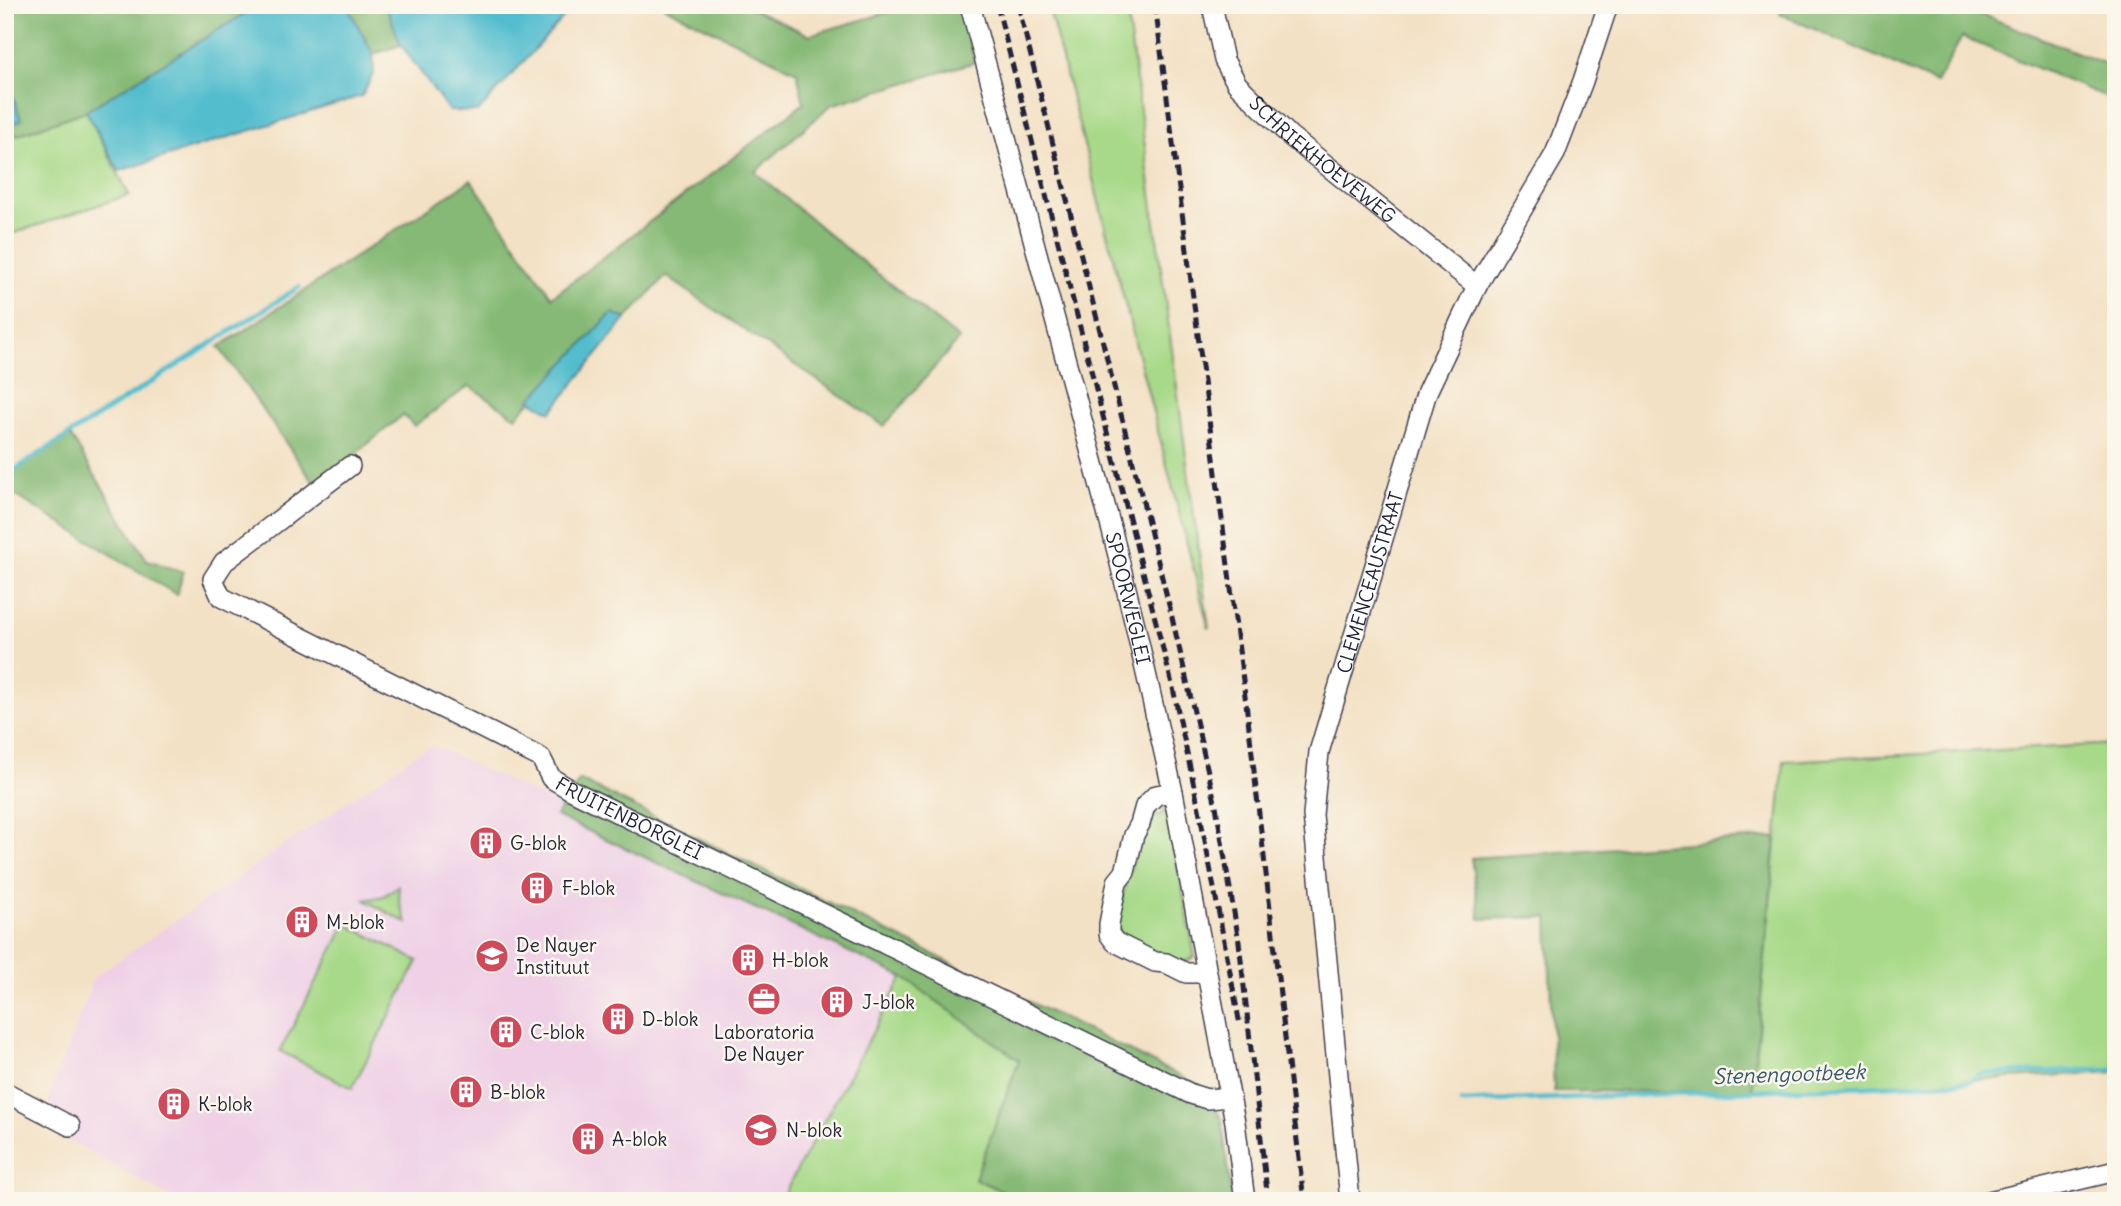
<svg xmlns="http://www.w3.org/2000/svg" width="2121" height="1206" font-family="Delius,sans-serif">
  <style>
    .built { fill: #efd0e6 }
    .green { fill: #a7d988; stroke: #647e62; stroke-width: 2 }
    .forest { fill: #85b974; stroke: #546e58; stroke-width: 2 }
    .water { fill: #52bdce; stroke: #3a7084; stroke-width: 2 }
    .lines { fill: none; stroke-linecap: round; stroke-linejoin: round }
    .stream { stroke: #52bdce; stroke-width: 5 }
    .minor-casing { stroke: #413f50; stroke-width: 22 }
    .minor { stroke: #fff; stroke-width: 19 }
    .rail { stroke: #22223b; stroke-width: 5; stroke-dasharray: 10 5; stroke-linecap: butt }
    .labels { text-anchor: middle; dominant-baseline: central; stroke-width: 5; stroke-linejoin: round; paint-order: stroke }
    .street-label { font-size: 19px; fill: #22223b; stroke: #fbf7ec }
    .poi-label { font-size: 19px; fill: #22223b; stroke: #fbf7ec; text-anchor: start }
    .water-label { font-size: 21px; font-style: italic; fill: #33586e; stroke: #fbf7ec }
  </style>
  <rect width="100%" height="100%" fill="#fbf7ec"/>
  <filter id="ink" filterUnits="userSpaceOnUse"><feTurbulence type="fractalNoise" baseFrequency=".0143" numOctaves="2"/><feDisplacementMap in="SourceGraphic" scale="14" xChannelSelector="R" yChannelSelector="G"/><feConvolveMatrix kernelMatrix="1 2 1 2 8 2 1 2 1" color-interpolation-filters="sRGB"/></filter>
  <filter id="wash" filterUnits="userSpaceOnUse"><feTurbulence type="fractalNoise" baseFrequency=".00686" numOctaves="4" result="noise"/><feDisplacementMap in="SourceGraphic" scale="28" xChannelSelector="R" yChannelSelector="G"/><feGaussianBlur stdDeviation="1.57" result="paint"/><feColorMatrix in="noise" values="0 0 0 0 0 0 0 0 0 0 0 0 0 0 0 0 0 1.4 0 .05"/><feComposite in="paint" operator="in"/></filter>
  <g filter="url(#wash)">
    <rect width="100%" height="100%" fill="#f3e1c5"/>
    <path class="built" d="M431,746L437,747L703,873L814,935L903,977L1023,1043L961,1201H177L54,1132L48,1098L94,977L416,754Z"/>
    <path class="green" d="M1048,5H1126L1209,629Z
      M86,111L129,195L5,236V139Z
      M2116,744V1072L1752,1092L1784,761Z
      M1167,804L1195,957L1182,963C1159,956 1134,948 1117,931L1125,884L1149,817L1162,814Z
      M398,886L400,904L407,923L365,900L384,896Z
      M346,924L418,961L352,1088L280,1051Z
      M903,977L1020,1060L975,1179L1014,1196L1013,1201H780Z"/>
    <path class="forest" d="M5,5H259L86,111L5,139V126L21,120L5,75Z
      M347,5H386L401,45L373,54Z
      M661,5H745L809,35L914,5H959L975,62L831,105L755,172L838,242L959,339L884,426L666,276L626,319L612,313L516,417L469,386L414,426L403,415L316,486L219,347L471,180L552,297L804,103L797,72Z
      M1784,5H1958L2116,68V101L1962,37L1936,83L1780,14Z
      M70,435L147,560L183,572L177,595L5,489V476Z
      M580,780L1200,1086L1222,1119L1232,1201H1012L1014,1196L975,1179L1019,1060L903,977L556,816Z
      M1776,837L1752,1092L1554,1091L1548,917L1480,919L1471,858Z"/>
    <path class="water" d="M259,5H347L373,54L374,72L362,96L119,171L86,111Z
      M386,5H575L478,112L449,111L401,45Z
      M5,75L21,120L5,126Z
      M612,313L626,319L551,412L530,400Z"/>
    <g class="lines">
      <path class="stream" d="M5,476L299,287
        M1461,1102L1968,1082L1980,1074L2116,1069"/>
    </g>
  </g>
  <g filter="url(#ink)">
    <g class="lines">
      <defs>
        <g id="minor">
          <path id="s1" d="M970,5L1112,531L1135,625L1173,792L1235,1122L1245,1201"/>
          <path id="s2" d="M1212,5L1224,60L1237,84L1290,136L1477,286"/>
          <path id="s3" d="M350,466L224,562L213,579L221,597L541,758L551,778L571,790L1191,1094L1207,1099L1230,1097"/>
          <path d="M1173,792L1156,795L1145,806L1140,824L1134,835L1125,872L1117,882L1109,924V934L1115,942L1155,962L1166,963L1186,973H1206"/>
          <path d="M5,1092L70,1126"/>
          <path id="s4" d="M1350,1201L1313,815L1319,752L1427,392L1477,286L1555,154L1583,81L1608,5"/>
          <path d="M1989,1201L2116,1171"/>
        </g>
      </defs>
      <use href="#minor" class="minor-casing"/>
      <use href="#minor" class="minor"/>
      <path class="rail" d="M997,5L1173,688L1199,809L1240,1025
        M1018,5L1171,613L1216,806L1239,942L1268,1201
        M1155,5L1248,719L1304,1201"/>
    </g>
  </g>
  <defs>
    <symbol id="building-disc" viewBox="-11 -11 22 22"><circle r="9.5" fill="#d1495b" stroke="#fbf7ec"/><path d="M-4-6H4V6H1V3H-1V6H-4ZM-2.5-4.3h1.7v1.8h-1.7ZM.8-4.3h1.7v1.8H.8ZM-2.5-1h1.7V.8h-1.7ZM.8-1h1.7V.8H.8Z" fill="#fff"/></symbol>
    <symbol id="university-disc" viewBox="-11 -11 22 22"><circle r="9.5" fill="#d1495b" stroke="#fbf7ec"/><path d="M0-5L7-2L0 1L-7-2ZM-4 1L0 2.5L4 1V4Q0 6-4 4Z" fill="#fff"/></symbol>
    <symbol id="office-disc" viewBox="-11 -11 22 22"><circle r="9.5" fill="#d1495b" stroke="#fbf7ec"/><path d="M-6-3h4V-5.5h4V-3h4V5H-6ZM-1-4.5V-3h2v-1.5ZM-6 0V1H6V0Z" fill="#fff"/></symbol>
  </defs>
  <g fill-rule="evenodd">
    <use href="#building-disc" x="467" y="824" width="38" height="38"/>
    <use href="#building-disc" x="518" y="869" width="38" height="38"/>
    <use href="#building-disc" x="283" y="903" width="38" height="38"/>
    <use href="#university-disc" x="473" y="937" width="38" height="38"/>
    <use href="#building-disc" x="729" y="941" width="38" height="38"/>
    <use href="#office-disc" x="745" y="980" width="38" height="38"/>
    <use href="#building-disc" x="818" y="983" width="38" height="38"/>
    <use href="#building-disc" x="599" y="1000" width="38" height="38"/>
    <use href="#building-disc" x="487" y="1013" width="38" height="38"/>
    <use href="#building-disc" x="447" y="1073" width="38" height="38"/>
    <use href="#building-disc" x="155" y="1085" width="38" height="38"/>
    <use href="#university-disc" x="742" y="1111" width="38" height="38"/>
    <use href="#building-disc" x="569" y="1120" width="38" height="38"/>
  </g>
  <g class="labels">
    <g class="street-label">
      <text stroke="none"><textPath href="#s2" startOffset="198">SCHRIEKHOEVEWEG</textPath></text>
      <text stroke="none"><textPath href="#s4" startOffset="628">CLEMENCEAUSTRAAT</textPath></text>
      <text stroke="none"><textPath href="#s1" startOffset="614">SPOORWEGLEI</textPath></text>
      <text stroke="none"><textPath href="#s3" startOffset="667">FRUITENBORGLEI</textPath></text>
    </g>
    <g class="poi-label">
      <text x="510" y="843">G-blok</text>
      <text x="562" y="888">F-blok</text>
      <text x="326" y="922">M-blok</text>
      <text x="516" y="945">De Nayer<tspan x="516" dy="22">Instituut</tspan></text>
      <text x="772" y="960">H-blok</text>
      <text x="862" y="1002">J-blok</text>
      <text x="642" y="1019">D-blok</text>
      <text x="530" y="1032">C-blok</text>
      <text x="764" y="1032" text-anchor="middle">Laboratoria<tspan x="764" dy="22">De Nayer</tspan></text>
      <text x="490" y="1092">B-blok</text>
      <text x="198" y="1104">K-blok</text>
      <text x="786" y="1130">N-blok</text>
      <text x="612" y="1139">A-blok</text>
    </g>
    <g class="water-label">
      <text transform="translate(1789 1074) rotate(-2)">Stenengootbeek</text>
    </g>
  </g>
  <rect width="2121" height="1206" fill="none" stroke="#fbf7ec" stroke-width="28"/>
</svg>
